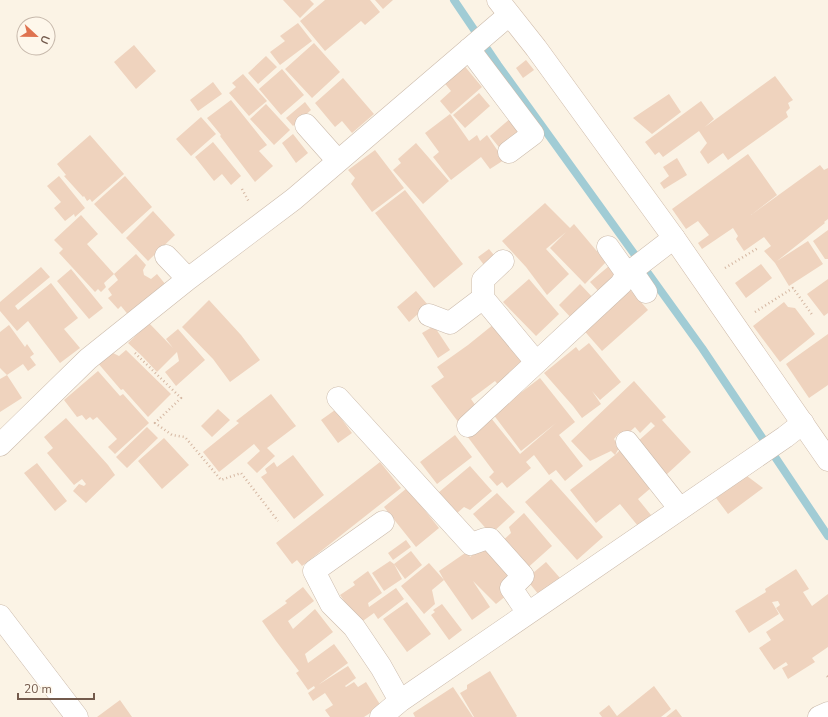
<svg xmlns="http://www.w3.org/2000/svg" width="828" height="717" font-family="'Nunito Sans',sans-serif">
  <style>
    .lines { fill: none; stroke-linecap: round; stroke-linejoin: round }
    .stream { stroke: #a1ccd5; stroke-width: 8 }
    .building { fill: #efd3be }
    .minor-casing { stroke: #ccbbac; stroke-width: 23 }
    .secondary-casing { stroke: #cfbbaa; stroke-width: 23 }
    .path { stroke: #d4b6a1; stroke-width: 2.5; stroke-dasharray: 1 3; stroke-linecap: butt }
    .minor { stroke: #fff; stroke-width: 22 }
    .secondary { stroke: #fff; stroke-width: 22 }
  </style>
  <rect width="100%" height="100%" fill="#fbf3e5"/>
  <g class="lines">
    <path class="stream" d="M454,0L498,65L702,348L828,536"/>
  </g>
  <path class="building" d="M283,0H310L314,4L300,18Z
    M325,0H370L380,12L365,25L361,21L325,51L300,21Z
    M375,0H393L383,9Z
    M298,23L312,41L280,65L270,52L285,41L280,36Z
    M314,43L340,72L312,98L285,69Z
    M134,45L156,71L136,89L114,62Z
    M266,56L277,67L258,84L248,73Z
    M526,60L534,70L523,78L516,68Z
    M462,63L482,87L451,114L440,101L451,91L442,80Z
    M282,69L304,95L281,115L259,89Z
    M243,74L267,101L249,116L229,93L236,87L232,83Z
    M775,76L793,100L788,103L790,108L786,112L788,117L728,160L723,153L708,164L700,152L707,143L699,131L663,157L659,152L655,155L645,142L701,101L714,119L705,127Z
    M343,78L374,114L352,133L342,121L335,127L315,103Z
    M213,82L222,94L198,111L190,100Z
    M479,93L490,106L465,128L453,115Z
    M669,94L681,112L652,134L633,118Z
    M231,100L267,145L259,151L273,166L255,182L220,136L221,135L207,118Z
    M305,102L311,110L293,126L286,118Z
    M266,104L290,130L274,145L250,119Z
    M450,114L469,141L477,135L480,141L487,135L504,160L490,169L481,157L451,180L433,157L439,152L425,133Z
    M201,117L216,134L191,156L176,139Z
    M511,118L523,133L502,151L490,136Z
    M293,134L308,153L296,163L282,143Z
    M90,135L124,174L92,202L90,199L87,201L84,196L83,197L64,176L66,175L57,164Z
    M213,142L241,176L231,185L222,174L214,181L195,157Z
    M416,143L449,181L423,204L393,170L401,163L398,159Z
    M375,150L404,188L372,212L351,184L355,178L348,170Z
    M748,154L777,195L751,215L820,165L824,170L828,168V219L824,222L825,223L777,261L808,241L823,264L789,286L775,263L764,251L771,246L764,237L744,251L736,239L738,236L733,228L702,249L698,243L709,235L698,221L686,229L672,209Z
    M677,158L687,175L664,189L660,183L669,176L663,167Z
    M59,176L85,208L75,217L74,214L65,221L54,208L61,202L47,186Z
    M125,176L152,207L122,234L94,204Z
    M405,190L463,264L434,288L375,213Z
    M545,203L570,228L574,224L606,262L585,284L550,248L566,232L546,249L569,274L547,295L526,267L502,241Z
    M153,211L175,235L148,261L126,238Z
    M81,215L98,234L87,244L114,274L136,254L146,265L143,270L144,275L151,279L157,274L166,285L130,317L121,306L118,309L108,298L112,295L108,289L118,280L114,274L104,283L106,287L101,292L98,289L95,292L59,253L63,249L54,240Z
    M828,230V259H825L813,241Z
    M489,249L498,260L487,269L478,257Z
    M761,264L772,278L746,298L735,283Z
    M609,266L621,278L603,296L590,282Z
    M41,267L50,277L15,306L18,310L51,283L78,318L64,329L80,348L60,363L28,321L17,331L0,311V302Z
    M71,269L103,308L89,319L57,281Z
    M529,279L559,314L536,336L503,302Z
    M828,279V313L824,316L807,294Z
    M580,284L597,302L575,322L559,305Z
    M626,285L648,310L602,351L580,326Z
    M416,291L428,305L409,322L397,307Z
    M209,300L241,335L260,360L230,382L213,359L182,327Z
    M784,302L788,307L795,308L815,334L780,362L753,326Z
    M149,323L173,348L166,339L178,329L205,360L176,386L165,372L179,361L177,352L157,372L142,356L128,343Z
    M494,324L527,365L500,387L495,381L471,399L478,409L459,423L431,386L444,377L437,367L468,345Z
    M9,325L25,347L27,344L34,354L30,357L36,365L28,371L23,364L7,375L0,368V332Z
    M434,326L450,350L438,358L422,333Z
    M828,334V385L809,398L786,364Z
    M589,343L621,382L600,400L592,391L601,404L582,418L573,406L544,373L576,347L579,351Z
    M126,350L171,394L148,417L123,389L121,390L97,362L109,351L119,356Z
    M98,371L120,396L123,394L149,423L115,454L108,447L117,439L97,417L93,420L90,417L86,420L82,415L77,417L64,400Z
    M7,375L22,398L0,412V379Z
    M540,378L575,422L559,435L583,466L565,481L556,470L549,475L534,455L526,462L531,468L507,488L502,482L497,486L489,477L494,472L467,436L491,418L520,454L556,423L521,451L493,414Z
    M634,381L666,417L662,420L691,452L666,475L637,442L655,426L651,422L640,433L635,427L623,438L619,433L614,439L619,448L615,455L620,450L652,487L638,499L651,515L638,526L620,504L596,523L570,490L615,455L611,451L590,461L571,441Z
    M271,394L296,426L267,448L275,456L257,473L247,463L260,451L254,444L219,472L203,452L239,423L236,421Z
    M218,409L230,420L212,437L201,426Z
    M335,410L352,433L338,443L321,420Z
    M66,418L108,465L115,475L86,503L73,491L79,484L84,486L86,484L82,479L74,485L47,453L53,448L44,437Z
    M147,427L158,438L127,468L116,457Z
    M455,435L472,457L437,484L420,462Z
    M164,438L189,465L162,489L138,461Z
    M293,455L324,495L294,519L261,477L267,473L265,469L274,462L277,467Z
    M380,462L401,488L302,566L297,560L292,564L276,543Z
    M37,463L67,501L55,511L24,473Z
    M470,466L492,491L470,510L464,507L456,514L438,493Z
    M747,476L763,488L728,514L716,498Z
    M551,479L603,537L577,560L525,502Z
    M407,488L439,528L416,547L384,507Z
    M497,493L515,512L491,534L473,514Z
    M524,513L552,546L524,571L500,543L511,533L509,527Z
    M406,540L411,547L393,560L388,553Z
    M488,542L518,578L507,595L496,604L473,581L490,607L472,620L444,580L439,571L468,551L470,557Z
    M411,551L422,565L405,579L394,564L402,579L384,591L372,573L390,561L394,564Z
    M546,562L560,578L539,595L526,579Z
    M429,563L444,580L432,590L435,604L424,614L401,586Z
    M796,569L809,589L803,592L812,606L828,594V647L812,658L815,662L788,679L782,668L788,665L786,662L774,670L759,648L771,640L766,632L784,620L776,608L780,605L778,601L772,602L779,614L749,633L735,611L766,592L765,589Z
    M368,571L382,593L368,603L369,607L396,588L404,599L378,619L374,613L360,623L340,595L355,585L353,582Z
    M303,587L314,601L288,621L293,629L315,609L333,632L305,654L308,663L334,644L348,663L318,685L348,666L356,678L345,686L346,687L354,682L358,687L366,682L381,706L364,717H330L325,710L333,705L325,693L313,701L308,693L315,688L314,686L308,690L296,673L299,671L276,641L262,621L287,603L285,601Z
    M407,602L431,634L407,652L383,619Z
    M442,604L462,630L449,640L431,615L435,612L433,610Z
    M490,671L517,716L516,717H474L460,693L467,689V685Z
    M654,686L671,709L661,717H602L599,713L609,705L617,716Z
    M453,687L473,717H415L413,713Z
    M120,700L132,717H97Z
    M676,709L682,717H666Z"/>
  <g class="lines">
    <defs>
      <path id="minor" d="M469,49L533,134L509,152
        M306,125L338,161
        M608,247L627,274
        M166,256L188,279
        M503,261L483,280V298L536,362
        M631,270L646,292
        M429,315L450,323L483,298
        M338,398L471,544L485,539H490L523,576L511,588L528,613
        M468,426L621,284L627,274L674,238
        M627,442L680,509
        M0,445L88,359L188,279L294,199L509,15
        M383,522L314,571L331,604L354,627L381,667L400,701
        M0,616L77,717
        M381,717L400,701L785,437L803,423
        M819,717L828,713"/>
      <path id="secondary" d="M498,0L536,48L674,238L828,460"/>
    </defs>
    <use href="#minor" class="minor-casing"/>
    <use href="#secondary" class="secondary-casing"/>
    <path class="path" d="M242,189L249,202
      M725,268L758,248
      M755,312L793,288L813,316
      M135,353L181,398L155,423L172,435L185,437L221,480L241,473L278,521
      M827,676L828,677"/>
    <use href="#minor" class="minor"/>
    <use href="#secondary" class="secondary"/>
  </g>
  <g transform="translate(36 36) rotate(112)"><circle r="19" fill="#fef7eb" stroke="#c6b8ab"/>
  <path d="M0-3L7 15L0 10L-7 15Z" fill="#df7350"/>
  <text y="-6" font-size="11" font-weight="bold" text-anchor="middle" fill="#735a4c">U</text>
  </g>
  <path d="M18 693v6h76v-6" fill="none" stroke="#735a4c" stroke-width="2"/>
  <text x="24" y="693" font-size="12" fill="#735a4c" stroke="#fef7eb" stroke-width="3" paint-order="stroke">20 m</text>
</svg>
